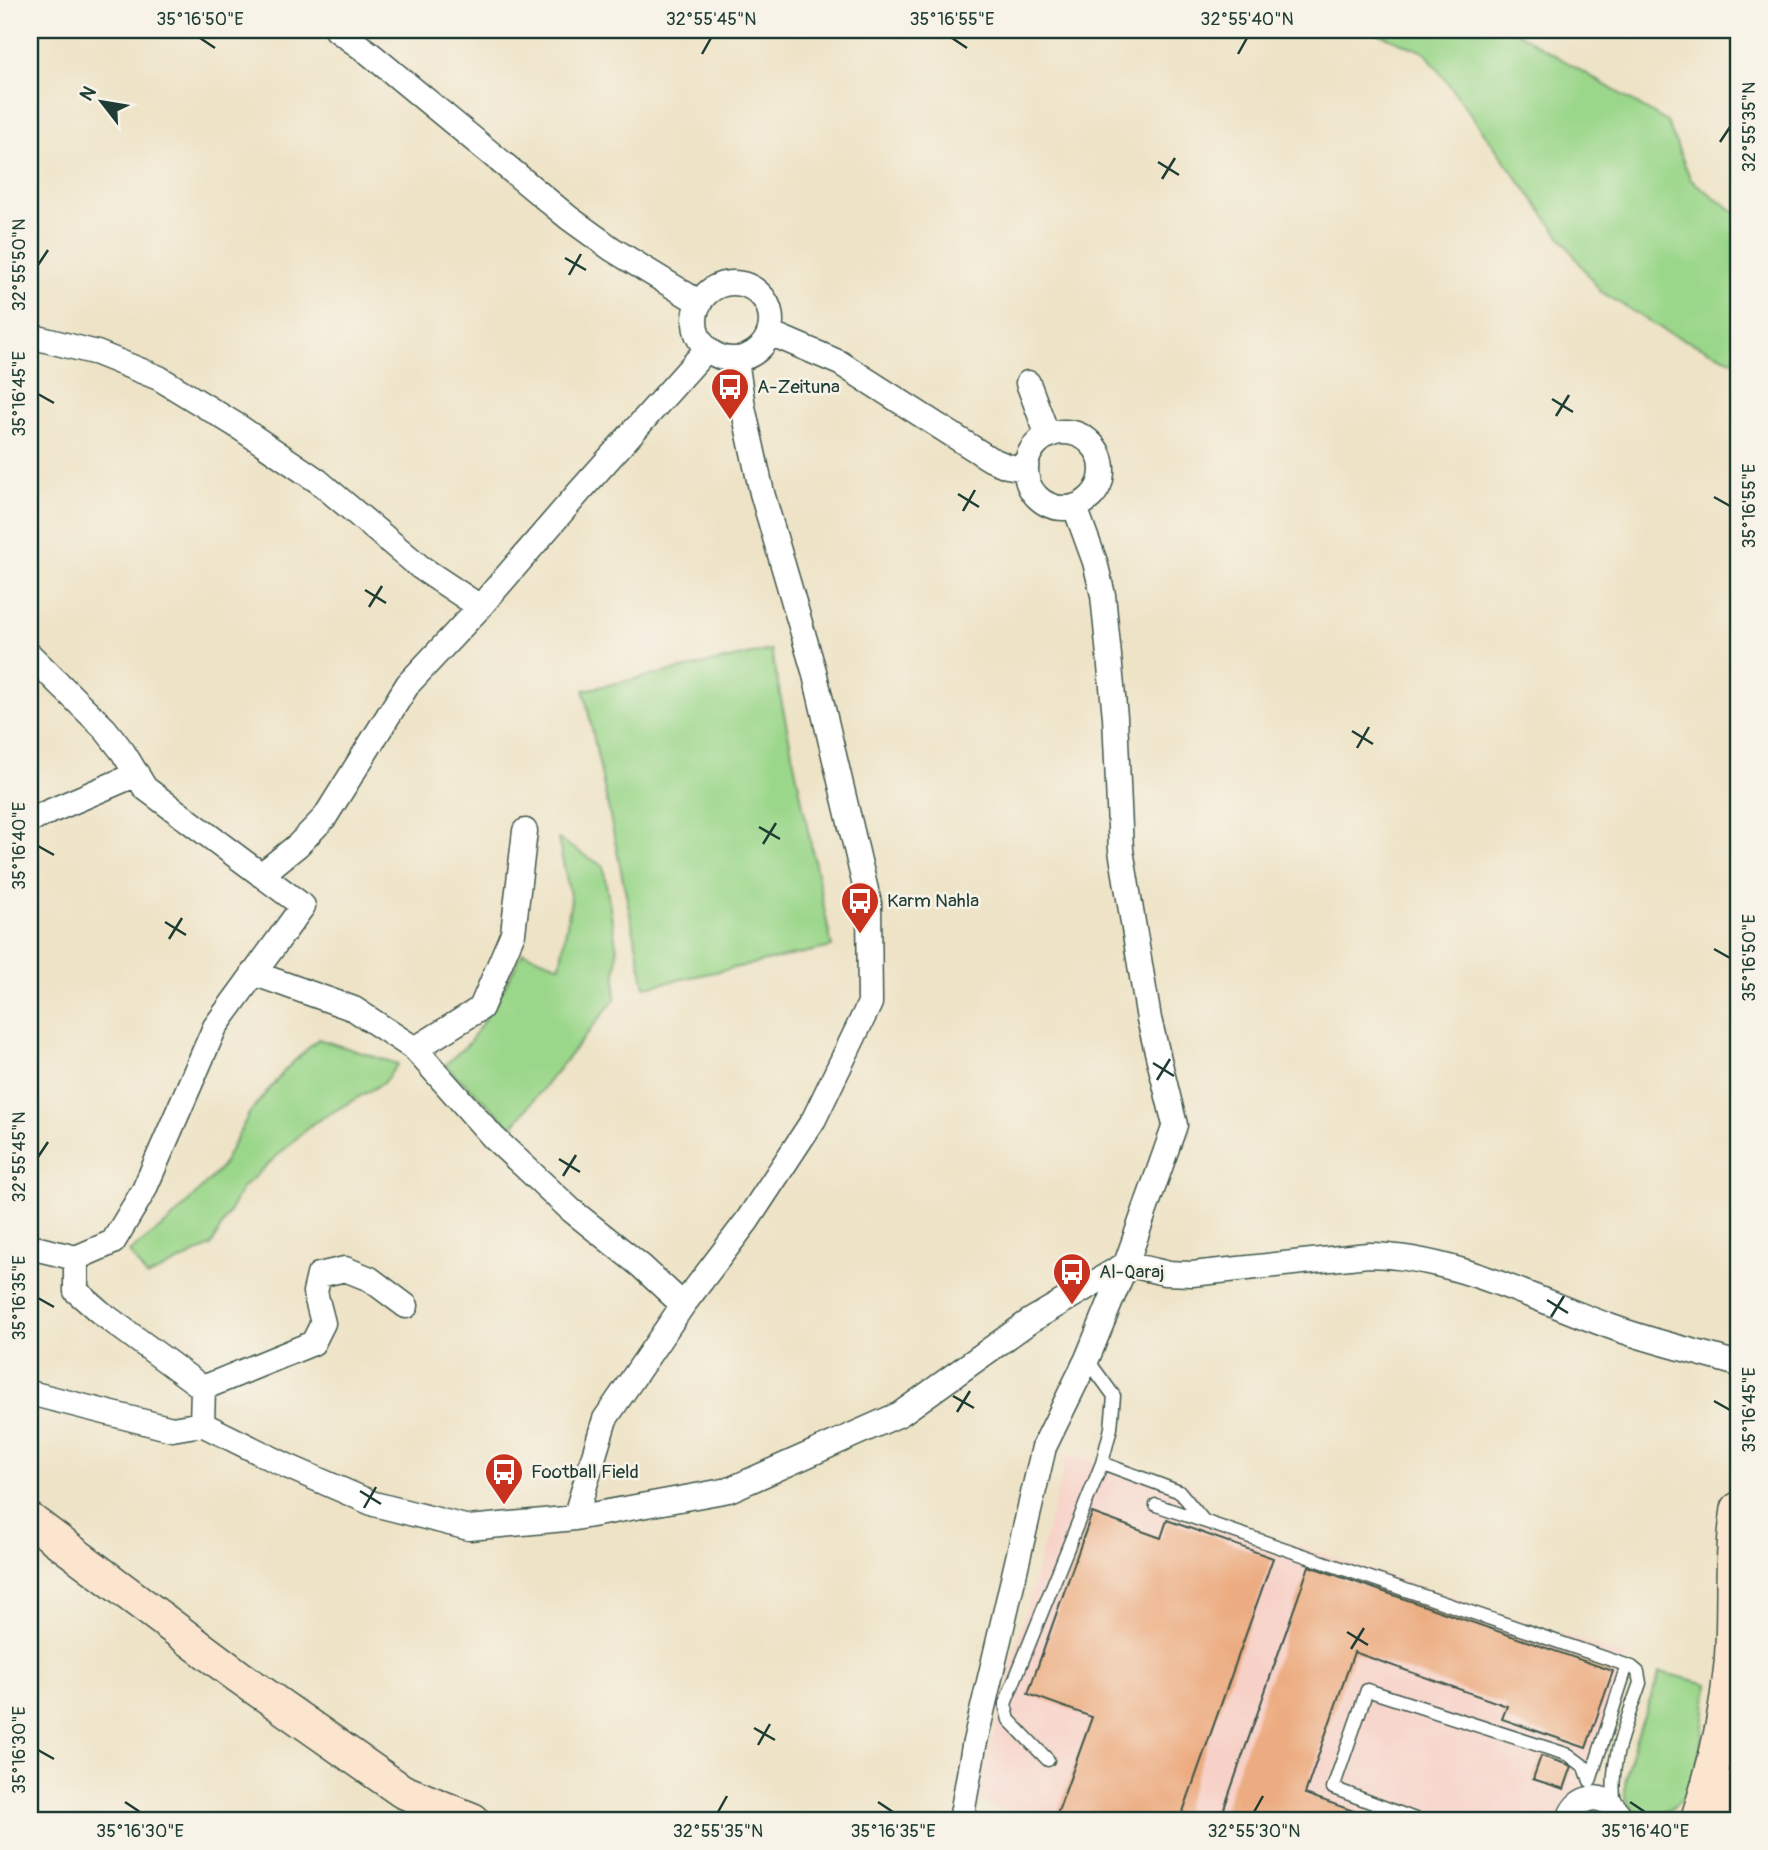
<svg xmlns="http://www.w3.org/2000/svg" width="1768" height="1850" font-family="Pangolin,sans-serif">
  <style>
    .built { fill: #f7d1c8 }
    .green { fill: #9bd78b; stroke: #5d8a60; stroke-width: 2 }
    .building { fill: #ecab80 }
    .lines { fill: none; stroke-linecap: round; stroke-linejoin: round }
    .lane-casing { stroke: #3e564a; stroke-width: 15 }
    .street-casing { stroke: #3e564a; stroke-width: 27 }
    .secondary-casing { stroke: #3e564a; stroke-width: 36 }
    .lane { stroke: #fff; stroke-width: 12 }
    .street { stroke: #fff; stroke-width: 24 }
    .secondary { stroke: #fce5cf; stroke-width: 33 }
    .ticks { fill: none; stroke: #1f3d34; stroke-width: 2.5 }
    .labels { text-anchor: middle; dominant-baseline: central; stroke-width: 5; stroke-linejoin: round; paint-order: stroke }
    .poi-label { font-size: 19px; fill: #1f3d34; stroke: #f7f3e8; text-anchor: start }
    .neatline { fill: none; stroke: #1f3d34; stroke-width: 2.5 }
    .ticks-label { font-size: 18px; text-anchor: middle; fill: #1f3d34 }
  </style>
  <rect width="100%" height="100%" fill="#f7f3e8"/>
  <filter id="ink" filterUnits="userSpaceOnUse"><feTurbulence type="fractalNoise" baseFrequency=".0143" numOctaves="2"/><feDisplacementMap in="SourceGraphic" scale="14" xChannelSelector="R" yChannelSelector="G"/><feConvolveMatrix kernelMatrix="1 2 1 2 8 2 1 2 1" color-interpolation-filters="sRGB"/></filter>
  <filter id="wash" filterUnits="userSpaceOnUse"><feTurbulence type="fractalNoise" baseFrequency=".00686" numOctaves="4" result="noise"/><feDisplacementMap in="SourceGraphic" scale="28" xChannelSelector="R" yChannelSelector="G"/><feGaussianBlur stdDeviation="1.57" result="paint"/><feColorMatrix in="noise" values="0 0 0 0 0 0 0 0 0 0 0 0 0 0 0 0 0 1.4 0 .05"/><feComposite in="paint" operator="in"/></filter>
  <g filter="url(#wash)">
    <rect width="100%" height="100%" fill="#eee3c6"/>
    <path class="built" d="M1067,1455L1187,1481L1211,1517L1627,1656L1569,1820H1021L976,1799Z"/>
    <path class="green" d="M1370,30H1513L1667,122L1691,180L1738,214V363L1667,332L1600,291L1426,53Z
      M771,650L832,947L645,987L584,690Z
      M558,839L603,866L617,950L615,999L512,1127L445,1065L469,1043L498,999L523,952L560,966L571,900Z
      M318,1039L398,1064L383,1083L312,1124L242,1188L211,1246L147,1277L129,1252L170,1221L221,1168L250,1112L287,1068Z
      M1660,1672L1708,1684C1704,1712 1701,1766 1690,1790C1686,1799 1675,1806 1667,1811C1658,1816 1651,1818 1642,1814C1631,1809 1625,1801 1625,1789C1624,1763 1651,1700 1660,1672Z"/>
    <g id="blocks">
      <path class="building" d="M1092,1513L1161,1538L1167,1520L1273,1558L1180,1820H1055L1092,1717L1028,1694Z
        M1309,1566L1613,1671L1586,1748L1502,1719L1507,1706L1354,1652L1305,1794L1379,1820H1220Z
        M1541,1756L1572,1766L1564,1789L1533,1779Z"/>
    </g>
  </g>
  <g filter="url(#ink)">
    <use href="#blocks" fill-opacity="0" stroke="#3e564a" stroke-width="2"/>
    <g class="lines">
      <defs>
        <path id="lane" d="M1102,1463L1180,1492L1204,1521
          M1156,1505L1632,1667L1638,1672L1640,1683C1626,1724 1608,1762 1615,1807
          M1048,1760L1009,1720L1005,1704L1102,1463L1111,1428L1114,1396L1087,1359
          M1590,1781L1627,1665
          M1418,1820L1333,1788L1367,1690L1569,1755L1585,1767L1590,1781"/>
        <path id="street" d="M337,30L369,53L569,218L612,249L700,303
          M695 321a38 38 0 1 1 76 0a38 38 0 1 1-76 0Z
          M770,333L840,363L990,459L1007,466L1025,469
          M30,336L97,353L159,378L236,425L318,481L420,567L480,607
          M1028,383L1048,436
          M1026 470a38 38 0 1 1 76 0a38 38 0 1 1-76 0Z
          M30,655L105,729L123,752L145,788L303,906L215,1027L144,1190L113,1242L76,1258V1291L100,1312L203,1388L202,1424L172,1429L30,1393
          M30,820L137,774
          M261,875L298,845L325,817L408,684L480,607L580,491L707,349
          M253,973L354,1009L415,1049L493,1137L571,1210L641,1266L683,1305
          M415,1049L481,1008L513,933L525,831
          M30,1247L76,1258
          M203,1388L313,1343L323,1323L315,1292L319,1275L345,1269L370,1279L406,1306
          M202,1424L287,1466L374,1504L469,1528L575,1518L729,1490L900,1414L1030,1321L1126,1264L1175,1125L1149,1019L1121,850L1115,717L1103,595L1095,562L1075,507
          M575,1518L605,1419L683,1305L747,1221L814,1119L870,1003L869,903L814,671L762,493L743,407L736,360
          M961,1820L974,1746L1044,1447L1087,1359L1126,1264L1165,1273L1192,1274L1368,1255C1453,1256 1531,1298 1609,1326C1652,1342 1695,1351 1738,1364
          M1569,1820C1573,1803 1592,1791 1609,1803C1615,1807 1618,1815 1623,1820"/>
        <path id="secondary" d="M30,1520L238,1676L402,1791L473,1820
          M1697,1820C1714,1770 1726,1717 1731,1664C1735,1613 1730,1560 1738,1509
          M1728,1820L1738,1785"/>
      </defs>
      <use href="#lane" class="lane-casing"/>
      <use href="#street" class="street-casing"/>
      <use href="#secondary" class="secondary-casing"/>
      <use href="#lane" class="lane"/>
      <use href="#street" class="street"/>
      <use href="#secondary" class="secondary"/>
    </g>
  </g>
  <path class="ticks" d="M200,38L215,48M952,38L967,48M702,54L711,38M1238,54L1247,38M1720,142L1730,127M1158,162L1179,175M1162,179L1175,158M565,258L586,270M38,265L48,250M569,275L581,254M38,394L54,403M1552,399L1573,412M1556,416L1569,395M958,494L979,507M1714,497L1730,506M963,511L975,490M365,590L386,603M369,607L382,586M1352,731L1373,744M1357,748L1369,727M759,827L780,839M763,844L776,823M38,846L54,855M165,922L186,935M169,939L182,918M1714,949L1730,958M1153,1063L1174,1076M1157,1080L1170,1059M38,1157L48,1142M559,1159L580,1172M563,1176L576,1155M38,1298L54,1307M1547,1300L1568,1313M1551,1317L1564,1296M953,1396L974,1408M1714,1401L1730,1410M957,1412L970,1391M360,1491L381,1504M364,1508L376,1487M1347,1632L1368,1645M1351,1649L1364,1628M754,1728L775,1740M758,1745L770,1724M38,1750L54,1759M125,1802L140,1812M878,1802L893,1812M1630,1802L1645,1812M718,1812L727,1796M1254,1812L1263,1796"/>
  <defs>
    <symbol id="bus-pin" viewBox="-11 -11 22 30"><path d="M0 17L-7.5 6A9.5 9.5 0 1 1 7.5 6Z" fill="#c8321e" stroke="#f7f3e8"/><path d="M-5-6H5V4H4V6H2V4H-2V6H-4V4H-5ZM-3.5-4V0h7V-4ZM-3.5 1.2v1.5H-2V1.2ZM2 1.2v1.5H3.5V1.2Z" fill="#fff"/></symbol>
  </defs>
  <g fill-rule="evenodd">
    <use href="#bus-pin" x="708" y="365" width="44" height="60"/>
    <use href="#bus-pin" x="838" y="879" width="44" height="60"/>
    <use href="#bus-pin" x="1050" y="1250" width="44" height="60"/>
    <use href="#bus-pin" x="482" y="1450" width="44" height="60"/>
  </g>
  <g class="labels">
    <g class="poi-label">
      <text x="757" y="387">A-Zeituna</text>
      <text x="887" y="901">Karm Nahla</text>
      <text x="1099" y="1272">Al-Qaraj</text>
      <text x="531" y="1472">Football Field</text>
    </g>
  </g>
  <rect width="1768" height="1850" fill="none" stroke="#f7f3e8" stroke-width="77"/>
  <g transform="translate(102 102) rotate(301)" stroke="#f7f3e8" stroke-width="5" paint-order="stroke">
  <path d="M0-5L12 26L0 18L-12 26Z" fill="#1f3d34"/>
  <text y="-10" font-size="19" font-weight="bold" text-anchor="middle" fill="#1f3d34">N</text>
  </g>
  <rect x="38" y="38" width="1692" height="1774" class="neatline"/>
  <g class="ticks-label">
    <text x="200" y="25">35°16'50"E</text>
    <text x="711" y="25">32°55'45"N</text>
    <text x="952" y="25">35°16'55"E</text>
    <text x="1247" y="25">32°55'40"N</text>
    <text transform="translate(1749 127) rotate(-90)" y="6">32°55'35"N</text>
    <text transform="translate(19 265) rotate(-90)" y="6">32°55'50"N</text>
    <text transform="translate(19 394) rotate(-90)" y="6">35°16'45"E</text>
    <text transform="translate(1749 506) rotate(-90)" y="6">35°16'55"E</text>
    <text transform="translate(19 846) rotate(-90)" y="6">35°16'40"E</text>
    <text transform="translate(1749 958) rotate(-90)" y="6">35°16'50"E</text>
    <text transform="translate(19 1157) rotate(-90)" y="6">32°55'45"N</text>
    <text transform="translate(19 1298) rotate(-90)" y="6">35°16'35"E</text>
    <text transform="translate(1749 1410) rotate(-90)" y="6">35°16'45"E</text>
    <text transform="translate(19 1750) rotate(-90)" y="6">35°16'30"E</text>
    <text x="140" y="1837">35°16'30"E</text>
    <text x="718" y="1837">32°55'35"N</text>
    <text x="893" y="1837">35°16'35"E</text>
    <text x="1254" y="1837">32°55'30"N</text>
    <text x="1645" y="1837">35°16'40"E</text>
  </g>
</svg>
